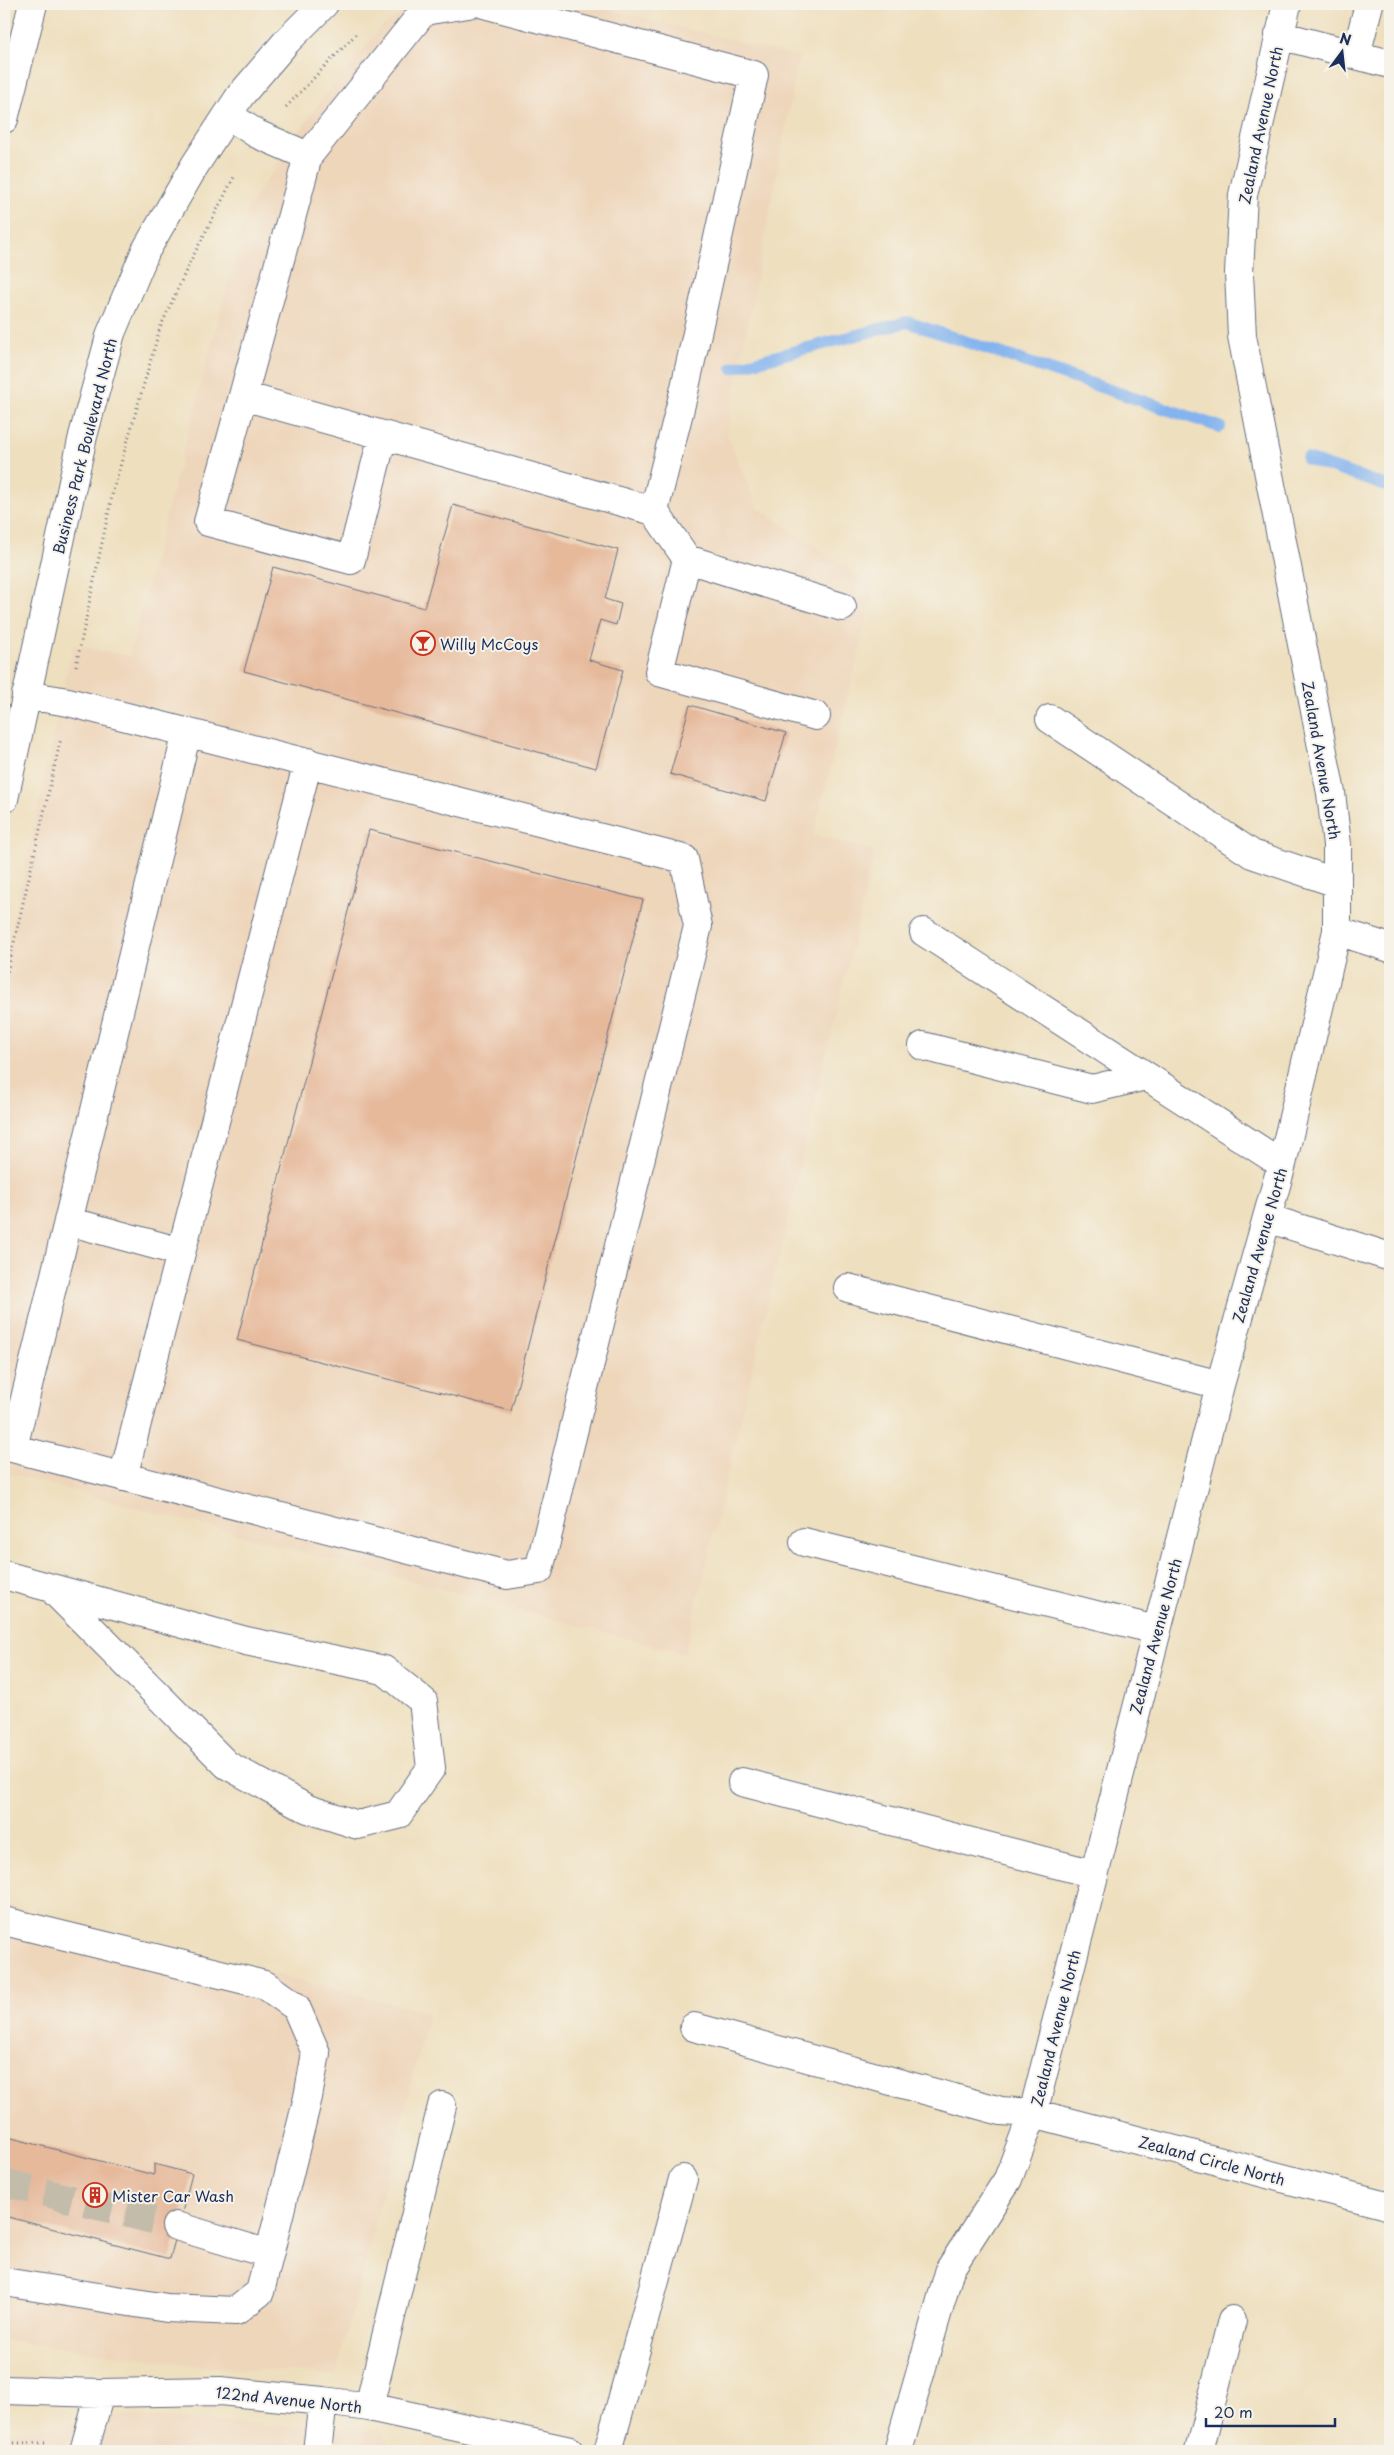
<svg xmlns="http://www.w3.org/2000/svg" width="1394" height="2455" font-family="'Playpen Sans',sans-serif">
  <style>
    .built { fill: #eed6bb }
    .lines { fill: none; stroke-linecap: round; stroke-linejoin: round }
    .stream { stroke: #84b4ef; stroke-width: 12 }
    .building { fill: #e6b99b }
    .minor-tunnel { stroke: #c4bcab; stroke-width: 28; stroke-dasharray: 28 14; stroke-linecap: butt }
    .minor-casing { stroke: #656d80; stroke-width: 30 }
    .highway-casing { stroke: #656d80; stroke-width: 30 }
    .path { stroke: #656d80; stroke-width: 3; stroke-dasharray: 1 4; stroke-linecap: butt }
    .minor { stroke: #fff; stroke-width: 28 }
    .highway { stroke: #fff; stroke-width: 28 }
    .labels { text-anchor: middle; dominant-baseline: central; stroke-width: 4; stroke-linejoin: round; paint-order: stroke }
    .street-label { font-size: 15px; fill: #1b2f5e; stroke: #f7f3e8 }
    .poi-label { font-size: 15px; fill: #1b2f5e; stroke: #f7f3e8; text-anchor: start }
  </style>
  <rect width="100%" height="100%" fill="#f7f3e8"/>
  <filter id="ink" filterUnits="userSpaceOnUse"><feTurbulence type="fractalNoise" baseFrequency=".02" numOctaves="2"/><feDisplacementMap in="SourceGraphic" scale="10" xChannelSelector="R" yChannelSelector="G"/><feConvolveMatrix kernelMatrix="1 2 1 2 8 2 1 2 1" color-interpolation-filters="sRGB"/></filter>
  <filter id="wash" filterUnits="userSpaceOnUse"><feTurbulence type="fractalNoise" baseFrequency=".0096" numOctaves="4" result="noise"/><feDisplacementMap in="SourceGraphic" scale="20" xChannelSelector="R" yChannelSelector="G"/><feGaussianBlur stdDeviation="1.12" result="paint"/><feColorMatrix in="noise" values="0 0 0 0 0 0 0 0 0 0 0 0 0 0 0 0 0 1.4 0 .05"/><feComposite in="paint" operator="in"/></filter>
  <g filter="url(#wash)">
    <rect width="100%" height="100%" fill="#eedfbe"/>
    <path class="built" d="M415,4H588L799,57L727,434L757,507L875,587L813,836L875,850L685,1654L4,1472V965L73,645L129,656L248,207L314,110L381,27Z
      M4,1905L429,2013L336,2375L203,2366L4,2340Z
      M122,2416L381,2431L394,2451H4V2434Z"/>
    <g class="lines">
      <path class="stream" d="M732,368L907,322L1220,427
        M1307,459L1390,487"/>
    </g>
    <g id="blocks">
      <path class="building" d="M453,505L618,550L605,599L621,604L616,625L600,620L589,660L623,670L596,768L244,671L273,567L424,608Z
        M690,705L786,733L766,801L670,774Z
        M369,830L643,900L511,1411L237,1340Z
        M4,2136L154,2175V2164L192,2174L170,2259L4,2216Z"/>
    </g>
  </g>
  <g filter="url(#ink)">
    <use href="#blocks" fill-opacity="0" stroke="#656d80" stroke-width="1"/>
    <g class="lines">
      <path class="minor-tunnel" d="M4,2182L176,2226"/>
      <defs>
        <path id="minor" d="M468,4L424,11L308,156L243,396L654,511L684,392L754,75L484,4
          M1279,35L1390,64
          M1356,55L1369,4
          M228,115L257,134L308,156
          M243,396L208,522L351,560L383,435
          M654,511L687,559L659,672L816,716
          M687,559L842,607
          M1050,719L1252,854L1337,883
          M4,799L83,436L111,333L146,250L195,165L240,96L287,41L324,4
          M1337,931L1390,948
          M924,932L1282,1164
          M923,1046L1092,1089L1146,1076
          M1267,1218L1390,1257
          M68,1221L181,1252
          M848,1288L1220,1385
          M4,1446L507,1575L539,1570L698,926L684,859L68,702L26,695
          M13,1448L187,732
          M123,1477L308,762
          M804,1542L1156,1630
          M4,1575L246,1641L384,1670L423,1701L431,1768L398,1815L358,1825L308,1809L227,1765L51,1588
          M742,1782L1094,1874
          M4,1921L265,1985L296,2007L316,2053L308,2097L260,2292L236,2311L167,2308L4,2282
          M694,2027L1001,2111L1033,2113L1390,2206
          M176,2226L269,2254
          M4,2390L100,2393L220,2391L323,2401L369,2407L570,2451
          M369,2407L442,2106
          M84,2451L100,2393
          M317,2451L323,2401
          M608,2451L683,2179
          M898,2451L950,2269L1008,2179L1033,2113L1220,1385L1282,1164L1337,931V845L1331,793L1242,336L1239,273L1243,195L1287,4
          M1199,2451L1232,2320"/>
        <path id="highway" d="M4,119L33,4"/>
      </defs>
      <use href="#minor" class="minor-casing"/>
      <use href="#highway" class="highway-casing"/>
      <path class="path" d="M286,107L356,34
        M76,666L113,491L160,328L190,262L234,177
        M4,986L61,738
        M4,2443H48
        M354,2448L373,2451"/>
      <use href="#minor" class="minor"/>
      <use href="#highway" class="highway"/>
    </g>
  </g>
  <defs>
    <symbol id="bar-ring" viewBox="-11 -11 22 22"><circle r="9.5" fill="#f7f3e8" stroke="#c8321e" stroke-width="1.5"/><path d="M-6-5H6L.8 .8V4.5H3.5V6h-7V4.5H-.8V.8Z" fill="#c8321e"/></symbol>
    <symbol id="building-ring" viewBox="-11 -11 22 22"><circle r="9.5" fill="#f7f3e8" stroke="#c8321e" stroke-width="1.5"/><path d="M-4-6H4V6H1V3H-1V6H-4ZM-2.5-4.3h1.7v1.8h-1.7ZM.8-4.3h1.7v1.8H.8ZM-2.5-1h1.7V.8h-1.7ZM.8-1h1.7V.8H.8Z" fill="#c8321e"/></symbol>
  </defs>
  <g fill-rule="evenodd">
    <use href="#bar-ring" x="409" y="629" width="28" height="28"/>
    <use href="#building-ring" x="81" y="2181" width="28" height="28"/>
  </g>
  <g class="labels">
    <g class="street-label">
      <text transform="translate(1260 125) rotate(-78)">Zealand Avenue North</text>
      <text transform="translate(84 446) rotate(-76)">Business Park Boulevard North</text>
      <text transform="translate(1322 760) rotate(80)">Zealand Avenue North</text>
      <text transform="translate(1259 1245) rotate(-74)">Zealand Avenue North</text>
      <text transform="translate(1155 1636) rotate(-75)">Zealand Avenue North</text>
      <text transform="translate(1055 2028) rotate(-76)">Zealand Avenue North</text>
      <text transform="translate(1212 2160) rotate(15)">Zealand Circle North</text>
      <text transform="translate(289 2399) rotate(6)">122nd Avenue North</text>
    </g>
    <g class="poi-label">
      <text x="440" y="643">Willy McCoys</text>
      <text x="112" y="2195">Mister Car Wash</text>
    </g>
  </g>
  <rect width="1394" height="2455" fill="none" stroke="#f7f3e8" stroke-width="20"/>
  <g transform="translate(1342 52) rotate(15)" stroke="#f7f3e8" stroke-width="4" paint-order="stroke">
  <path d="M0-4L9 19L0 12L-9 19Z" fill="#1b2f5e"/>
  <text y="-8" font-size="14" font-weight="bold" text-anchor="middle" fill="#1b2f5e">N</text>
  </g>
  <path d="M1206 2418v8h129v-8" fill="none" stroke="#1b2f5e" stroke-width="2.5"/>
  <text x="1214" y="2418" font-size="15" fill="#1b2f5e" stroke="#f7f3e8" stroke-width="4" paint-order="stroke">20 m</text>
</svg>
